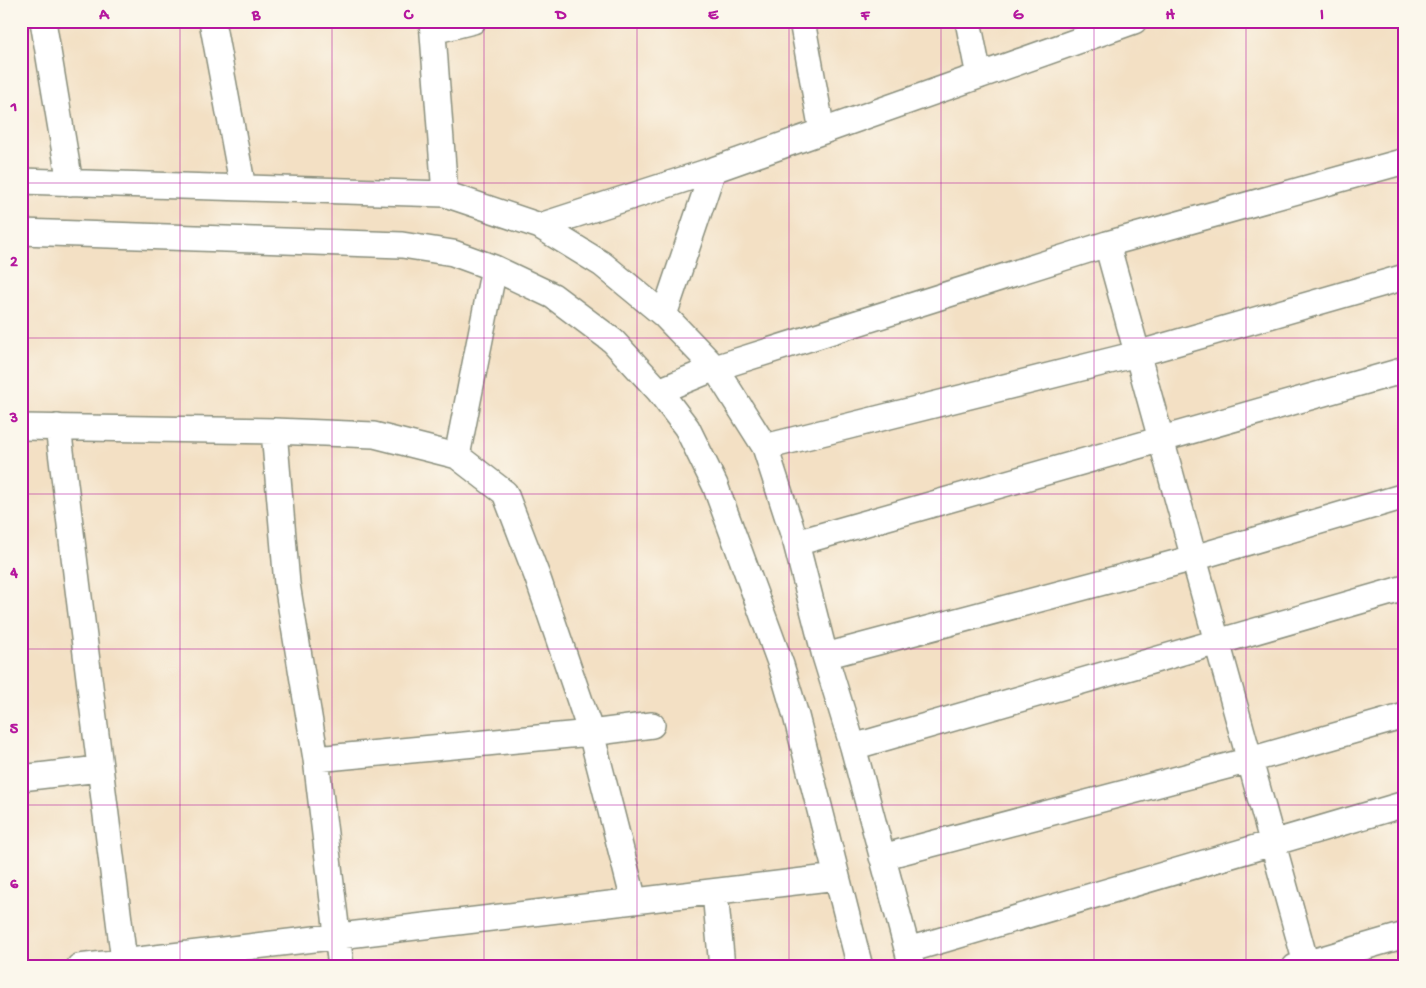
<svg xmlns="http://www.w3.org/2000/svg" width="1426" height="988" font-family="'Gochi Hand',sans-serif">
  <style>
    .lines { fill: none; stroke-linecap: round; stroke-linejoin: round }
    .minor-casing { stroke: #898e7c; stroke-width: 28 }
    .minor { stroke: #fff; stroke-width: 25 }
    .grid { fill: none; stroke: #b5179e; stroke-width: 1; stroke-opacity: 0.55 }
    .neatline { fill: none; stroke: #b5179e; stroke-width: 2 }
    .grid-label { font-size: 16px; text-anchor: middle; font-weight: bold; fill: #b5179e }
  </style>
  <rect width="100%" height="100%" fill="#fbf7ec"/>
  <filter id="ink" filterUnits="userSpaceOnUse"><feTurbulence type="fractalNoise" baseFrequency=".02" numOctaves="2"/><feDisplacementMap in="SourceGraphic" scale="10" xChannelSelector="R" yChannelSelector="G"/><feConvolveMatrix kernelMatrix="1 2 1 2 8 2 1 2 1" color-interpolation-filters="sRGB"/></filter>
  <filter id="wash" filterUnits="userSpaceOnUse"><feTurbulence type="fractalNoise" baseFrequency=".0096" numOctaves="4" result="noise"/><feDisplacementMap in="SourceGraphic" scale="20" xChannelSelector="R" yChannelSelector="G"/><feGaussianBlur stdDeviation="1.12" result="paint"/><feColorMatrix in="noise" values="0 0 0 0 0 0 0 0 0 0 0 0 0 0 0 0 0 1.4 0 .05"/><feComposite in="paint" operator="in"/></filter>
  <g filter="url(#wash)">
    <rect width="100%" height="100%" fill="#f3e0c4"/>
  </g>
  <g filter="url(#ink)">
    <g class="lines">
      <defs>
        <path id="minor" d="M43,21L70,183
          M212,21L243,188
          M432,21L445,194
          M802,21L822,131
          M968,21L979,76
          M433,31L473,21
          M21,181L445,194L540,226L602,264L664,315L715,368L765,447L796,543L825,656L853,747L912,967
          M540,226L713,170L1134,21
          M21,232L402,245L453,253L494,268L553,296L613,341L659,391L687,428L715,485L781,665L796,716L860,967
          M1107,244L1307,967
          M664,315L713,170
          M659,391L715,368L1107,244L1405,161
          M21,427L274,431L374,435L457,456L505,493L537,576L591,733L634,901
          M58,427L124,961
          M274,431L287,584L316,759L341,967
          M765,447L1137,354L1405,277
          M457,456L494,268
          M796,543L1405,370
          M825,656L1194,558L1405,496
          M853,747L1405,588
          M316,759L591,733L652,725
          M21,778L99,769
          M882,857L1250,760L1405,716
          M715,892L722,967
          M908,950L1405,804
          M79,967L837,877
          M1295,967L1405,935"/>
      </defs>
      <use href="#minor" class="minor-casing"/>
      <use href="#minor" class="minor"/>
    </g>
  </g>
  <path class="grid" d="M180,21V967M332,21V967M484,21V967M637,21V967M789,21V967M941,21V967M1094,21V967M1246,21V967M21,183H1405M21,338H1405M21,494H1405M21,649H1405M21,805H1405"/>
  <rect width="1426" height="988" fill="none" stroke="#fbf7ec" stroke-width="55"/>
  <rect x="28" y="28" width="1370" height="932" class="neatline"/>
  <g class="grid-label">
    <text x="104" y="19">A</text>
    <text x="256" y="19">B</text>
    <text x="408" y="19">C</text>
    <text x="561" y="19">D</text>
    <text x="713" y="19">E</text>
    <text x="865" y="19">F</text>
    <text x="1018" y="19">G</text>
    <text x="1170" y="19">H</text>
    <text x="1322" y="19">I</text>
    <text x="14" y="111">1</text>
    <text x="14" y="266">2</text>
    <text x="14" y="422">3</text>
    <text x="14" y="577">4</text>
    <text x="14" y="733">5</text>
    <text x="14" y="888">6</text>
  </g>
</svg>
